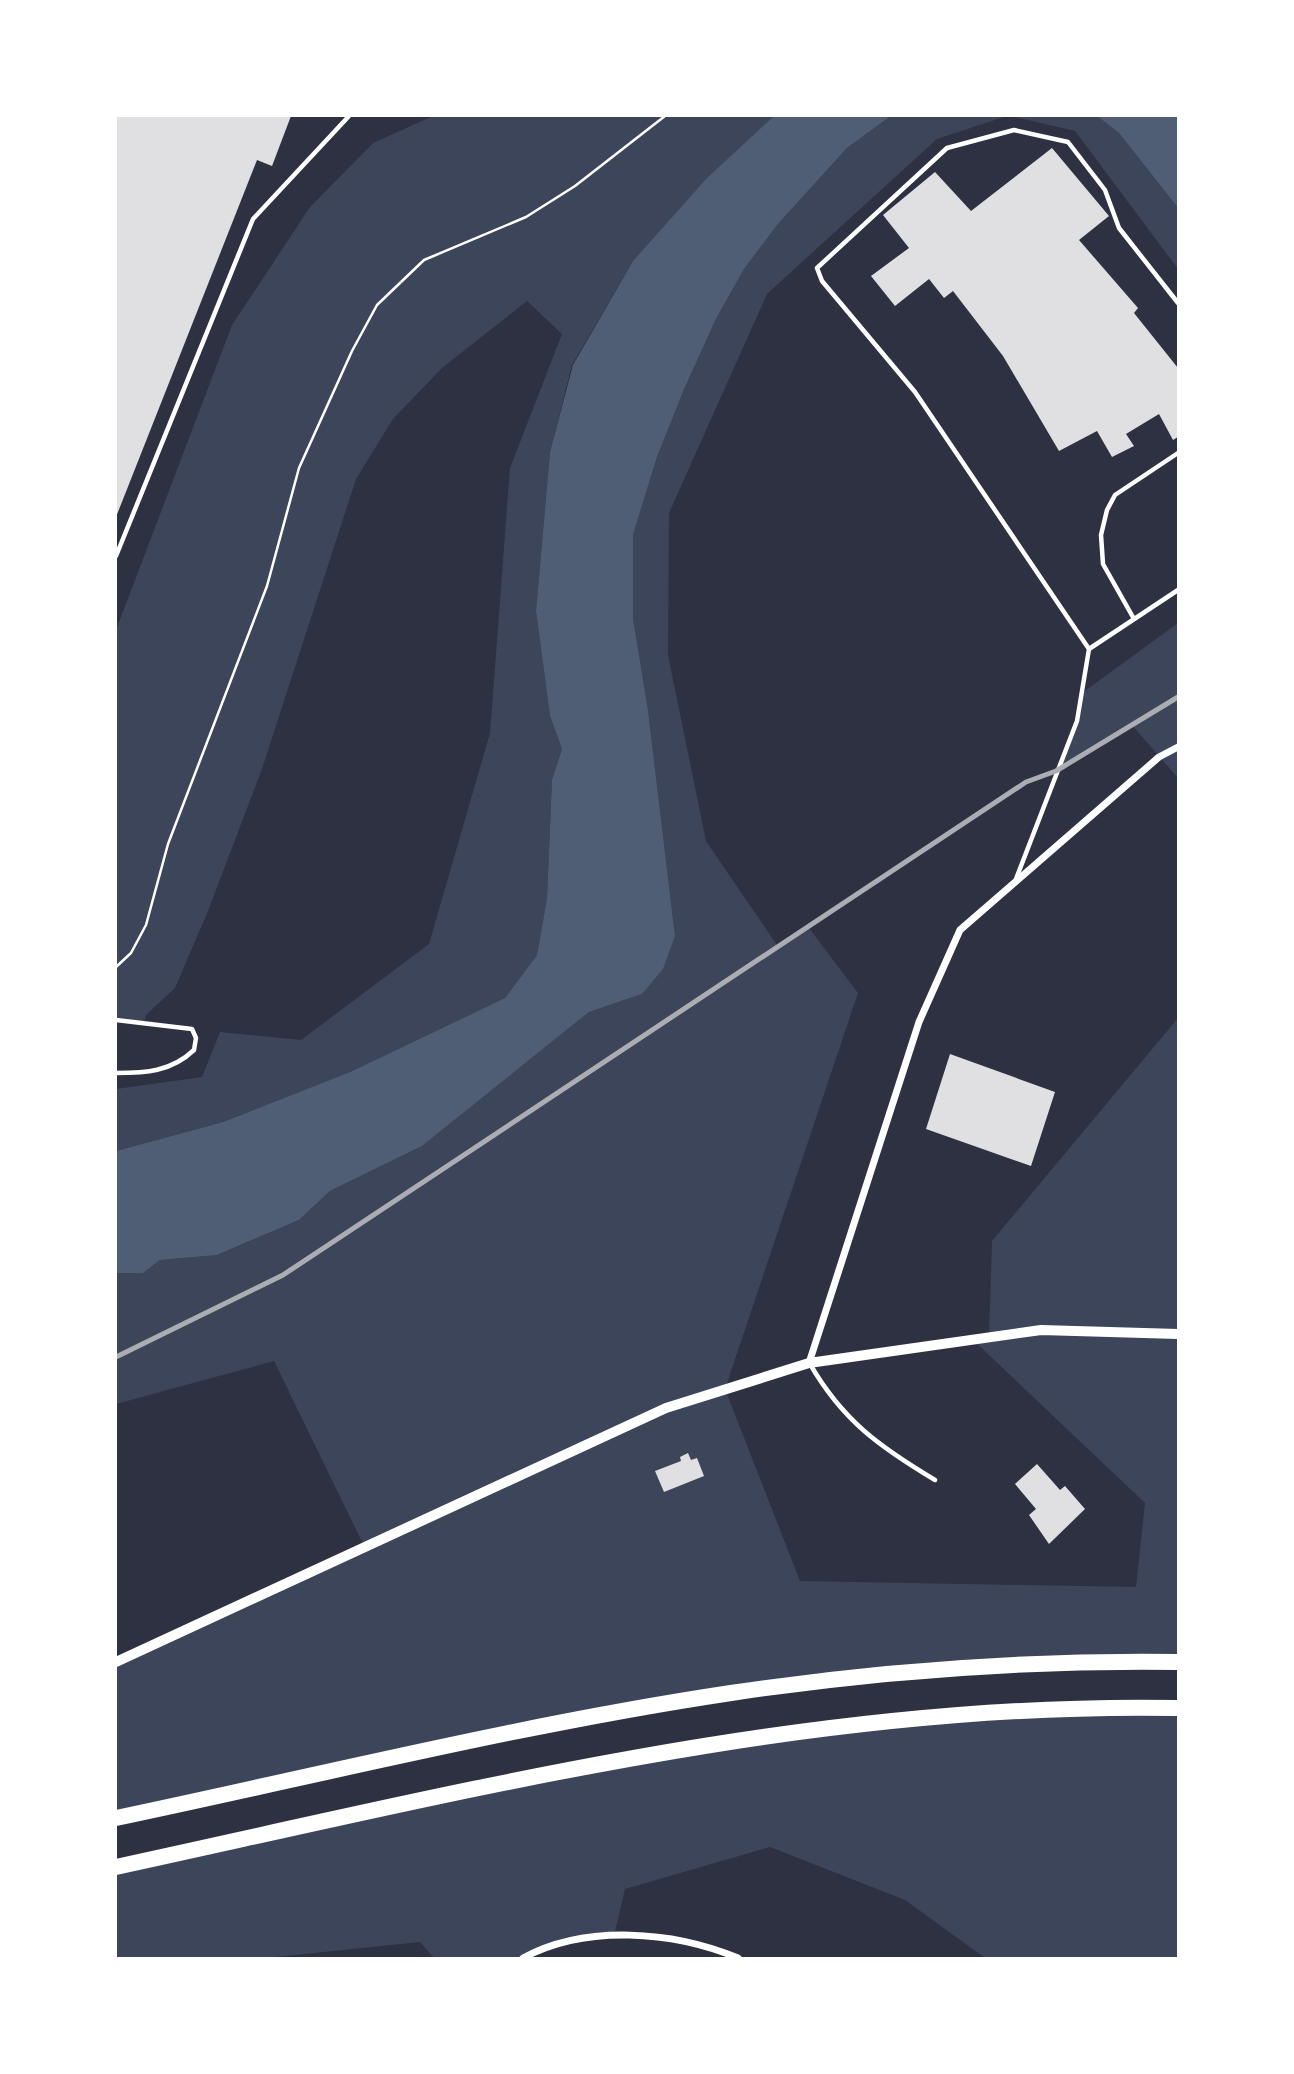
<svg xmlns="http://www.w3.org/2000/svg" width="1294" height="2074" font-family="Lato,sans-serif">
  <style>
    .green { fill: #3c4559 }
    .water { fill: #4f5d75 }
    .building { fill: #e0e0e3 }
    .lines { fill: none; stroke-linecap: round; stroke-linejoin: round }
    .path { stroke: #fff; stroke-width: 2.5 }
    .service { stroke: #fff; stroke-width: 4.5 }
    .minor { stroke: #fff; stroke-width: 7 }
    .tertiary { stroke: #fff; stroke-width: 10 }
    .motorway { stroke: #fff; stroke-width: 16 }
    .rail { stroke: #abadb3; stroke-width: 5 }
  </style>
  <rect width="100%" height="100%" fill="#2d3142"/>
  <path class="green" d="M433,116H783L633,261L572,365L550,452L536,611L550,716L562,749L552,781L547,898L537,955L505,998L350,1072L223,1122L116,1151V1089L202,1077L220,1032L301,1040L429,944L490,733L510,468L562,334L527,301L442,368L393,419L356,479L262,769L208,911L175,988L147,1014L144,1022L116,1020V630L232,325L310,207L373,143Z
    M891,116H1007L937,139L767,294L669,513L668,655L706,841L779,948L809,928L858,993L725,1389L800,1581L1136,1587L1145,1503L972,1339L989,1336L992,1241L1178,1018V1662H1076L730,1693L116,1818V1662L365,1548L274,1361L116,1404V1273H143L160,1260L217,1255L299,1220L330,1191L422,1146L589,1012L642,994L675,936L648,710L633,618V535L657,457L685,387L716,319L744,269L778,224L847,148Z
    M1011,116H1097L1119,133L1178,208V269L1075,131Z
    M1178,623V778L1131,724L1056,771L1077,721L1082,693Z
    M1178,1708V1958H985L905,1900L770,1847L625,1889L614,1936L574,1938L523,1958H434L420,1942L266,1958H116V1867L802,1731Z"/>
  <path class="water" d="M774,116H891L847,148L778,224L744,269L716,319L685,387L657,457L633,535V618L648,710L675,936L663,969L642,994L589,1012L422,1146L330,1191L299,1220L217,1255L160,1260L143,1273H116V1151L223,1122L350,1072L505,998L537,955L547,898L552,780L562,749L550,716L536,611L550,452L573,365L633,261L707,178Z
    M1097,116H1178V208L1119,133Z"/>
  <path class="building" d="M116,116H291L272,166L257,160L116,517Z
    M1052,148L1109,216L1079,240L1138,308L1134,313L1178,368V437L1173,440L1159,414L1126,434L1134,446L1112,457L1097,431L1059,451L1003,356L953,291L944,298L929,279L895,306L871,276L909,248L883,215L935,172L971,211Z
    M950,1054L1055,1092L1031,1166L926,1129Z
    M688,1453L691,1460L697,1458L704,1476L664,1492L655,1471L681,1461L680,1457Z
    M1037,1464L1060,1490L1065,1486L1085,1509L1049,1544L1029,1515L1036,1509L1015,1484Z"/>
  <g class="lines">
    <path class="path" d="M116,967L131,953L146,925L168,844L267,586L299,468L352,351L377,305L424,260L526,217L575,186L665,116"/>
    <path class="service" d="M116,556L253,219L349,116
      M1134,619L1103,564L1101,535L1107,510L1115,495L1178,453
      M1089,649L1178,590
      M1016,879L1077,721L1089,649L915,392L822,281L817,268L947,148L1014,130L1068,142L1105,190L1119,228L1178,303
      M116,1020L192,1029L196,1038L194,1050C171,1072 145,1073 116,1073
      M810,1364C843,1421 880,1447 935,1480"/>
    <path class="minor" d="M809,1363L919,1022L960,930L1159,757L1178,747
      M523,1958C586,1924 673,1931 738,1958"/>
    <path class="tertiary" d="M116,1662L666,1408L809,1363L1041,1330L1178,1334"/>
    <path class="motorway" d="M116,1818C320,1775 524,1724 731,1693C878,1671 1029,1660 1178,1662
      M116,1867C466,1791 817,1701 1178,1708"/>
    <path class="rail" d="M116,1357L283,1275L1026,782L1056,771L1178,697"/>
  </g>
  <rect width="1294" height="2074" fill="none" stroke="#ffffff" stroke-width="234"/>
</svg>
